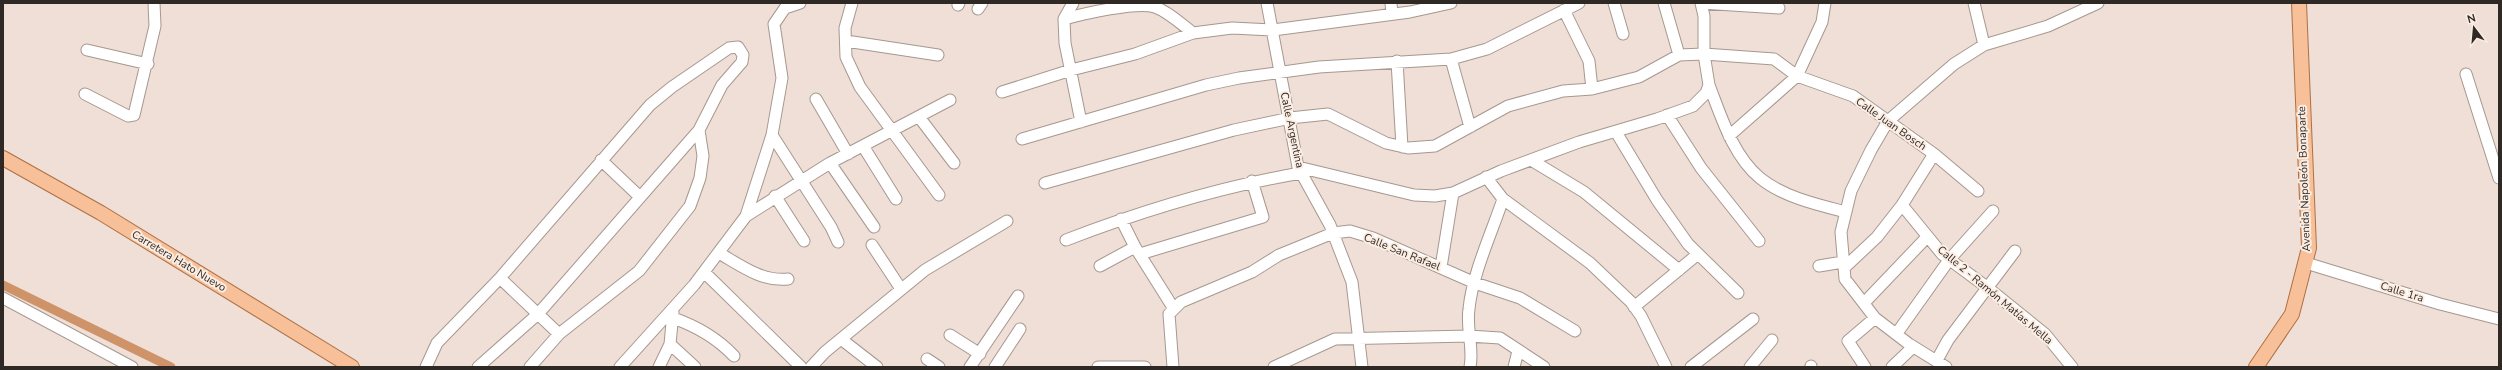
<svg xmlns="http://www.w3.org/2000/svg" width="2502" height="370" font-family="'Nunito Sans',sans-serif">
  <style>
    .lines { fill: none; stroke-linecap: round; stroke-linejoin: round }
    .canal { stroke: #cf936a; stroke-width: 9 }
    .minor-casing { stroke: #a6988f; stroke-width: 13 }
    .major-casing { stroke: #ad7044; stroke-width: 16 }
    .minor { stroke: #fff; stroke-width: 11 }
    .major { stroke: #f7c099; stroke-width: 14 }
    .labels { text-anchor: middle; dominant-baseline: central; stroke-width: 4; stroke-linejoin: round; paint-order: stroke }
    .street-label { font-size: 11px; fill: #2e2925; stroke: #fcede3 }
  </style>
  <rect width="100%" height="100%" fill="#efdfd6"/>
  <g class="lines">
    <path class="canal" d="M3,285L171,367"/>
    <defs>
      <path id="minor" d="M852,3L845,28L846,57L860,87L939,195
        M1073,3L1064,19L1065,43L1081,122
        M1267,3L1298,167L1330,225L1352,282L1362,367
        M1391,3L1392,14
        M1614,3L1623,34
        M1664,3L1679,55
        M1701,3L1779,8
        M1974,3L1984,45
        M958,5L959,3
        M978,9L982,3
        M1564,10L1589,61L1592,89
        M1064,19C1083,14 1137,1 1155,7C1169,12 1181,24 1193,33
        M846,41L938,55
        M87,50L148,64
        M1451,59L1470,127
        M1397,61L1402,147
        M2466,74L2499,178
        M1709,85C1721,116 1733,156 1760,178C1783,197 1818,205 1846,212
        M1002,92L1071,70L1135,54L1193,33L1232,28L1273,30L1410,12L1451,3
        M85,94L128,116L134,115L155,26L154,3
        M816,99L848,154
        M1667,115L1701,168L1759,241
        M919,117L954,163
        M1616,132L1657,200L1688,244L1738,293
        M772,135L831,227L838,242
        M1729,136L1797,76L1822,22L1825,3
        M1022,139L1206,85L1239,78L1319,67L1451,59L1487,49L1579,3
        M863,146L896,199
        M601,160L640,197
        M1531,160L1584,192L1679,270
        M830,163L874,227
        M1298,167L1414,195L1435,196L1453,193L1501,171L1579,142L1657,119L1693,106L1706,93L1709,85L1704,54V16L1701,3
        M1486,177L1503,199L1590,263L1631,302L1641,316L1666,367
        M1045,183L1234,130L1290,118L1328,114L1386,143L1408,148L1435,146L1508,106L1563,91L1592,89L1639,77L1679,55L1704,54L1774,59L1797,76L1853,96L1934,154L1978,191
        M775,196L804,241
        M1902,205L1942,254L1988,288L2045,334L2072,367
        M746,216L830,163L950,100
        M1121,219L1135,247L1174,309
        M1066,240C1144,210 1219,187 1301,173
        M872,245L901,289
        M719,253C740,265 762,282 788,279
        M1140,254L1263,217L1252,181
        M2306,263L2440,304L2499,319
        M1100,266L1135,247
        M1819,266L1843,262
        M1441,267L1453,193
        M1844,268L1877,237L1902,205L1934,154
        M704,272L801,367
        M500,278L559,334
        M3,298L132,367
        M1864,303L1927,237
        M1634,307L1698,254
        M673,318C696,326 717,338 734,356
        M1897,333L1949,260L1993,211
        M950,335L980,354
        M841,339L877,367
        M670,344L695,367
        M927,359L939,367
        M1937,360L1948,340L2015,251
        M426,367L437,343L500,278L650,105L672,87L729,48L738,47L743,55L742,62L722,85L699,130L538,314L478,367
        M530,367L559,334L639,271L690,206L700,178L703,156L699,130
        M620,367L694,285L746,216L772,135L782,78L774,24L785,8L800,3
        M659,367L670,344L673,312
        M811,367L825,352L925,270L1007,221
        M970,367L1018,296
        M995,367L1020,329
        M1098,367H1145
        M1173,367L1169,314L1181,302L1252,272L1279,255L1333,233L1350,231L1373,238L1475,283L1520,298L1575,331
        M1274,367L1335,339L1469,336L1500,338L1544,367
        M1470,367C1474,348 1466,329 1469,309C1472,275 1492,232 1503,199
        M1514,367L1518,351
        M1691,367L1753,319
        M1750,367L1772,340
        M1811,367V366
        M1865,367L1848,341L1875,318
        M1892,367L1913,347
        M1946,367L1909,344L1875,318L1845,279L1841,232L1851,191L1871,150L1888,121L1954,64L1984,45L2048,26L2098,3"/>
      <path id="major" d="M3,158L101,213L352,367
        M2256,367L2292,314L2309,248L2299,3"/>
    </defs>
    <use href="#minor" class="minor-casing"/>
    <use href="#major" class="major-casing"/>
    <use href="#minor" class="minor"/>
    <use href="#major" class="major"/>
  </g>
  <g class="labels">
    <g class="street-label">
      <text transform="translate(1891 124) rotate(35)">Calle Juan Bosch</text>
      <text transform="translate(1292 130) rotate(78)">Calle Argentina</text>
      <text transform="translate(2304 179) rotate(-92)">Avenida Napoleón Bonaparte</text>
      <text transform="translate(1402 252) rotate(22)">Calle San Rafael</text>
      <text transform="translate(179 261) rotate(31)">Carretera Hato Nuevo</text>
      <text transform="translate(2402 292) rotate(17)">Calle 1ra</text>
      <text transform="translate(1995 295) rotate(40)">Calle 2 - Ramón Matías Mella</text>
    </g>
  </g>
  <rect width="2502" height="370" fill="none" stroke="#2e2925" stroke-width="8"/>
  <g transform="translate(2474 28) rotate(344)" stroke="#fcede3" stroke-width="3" paint-order="stroke">
  <path d="M0-3L7 15L0 10L-7 15Z" fill="#2e2925"/>
  <text y="-6" font-size="11" font-weight="bold" text-anchor="middle" fill="#2e2925">N</text>
  </g>
</svg>
